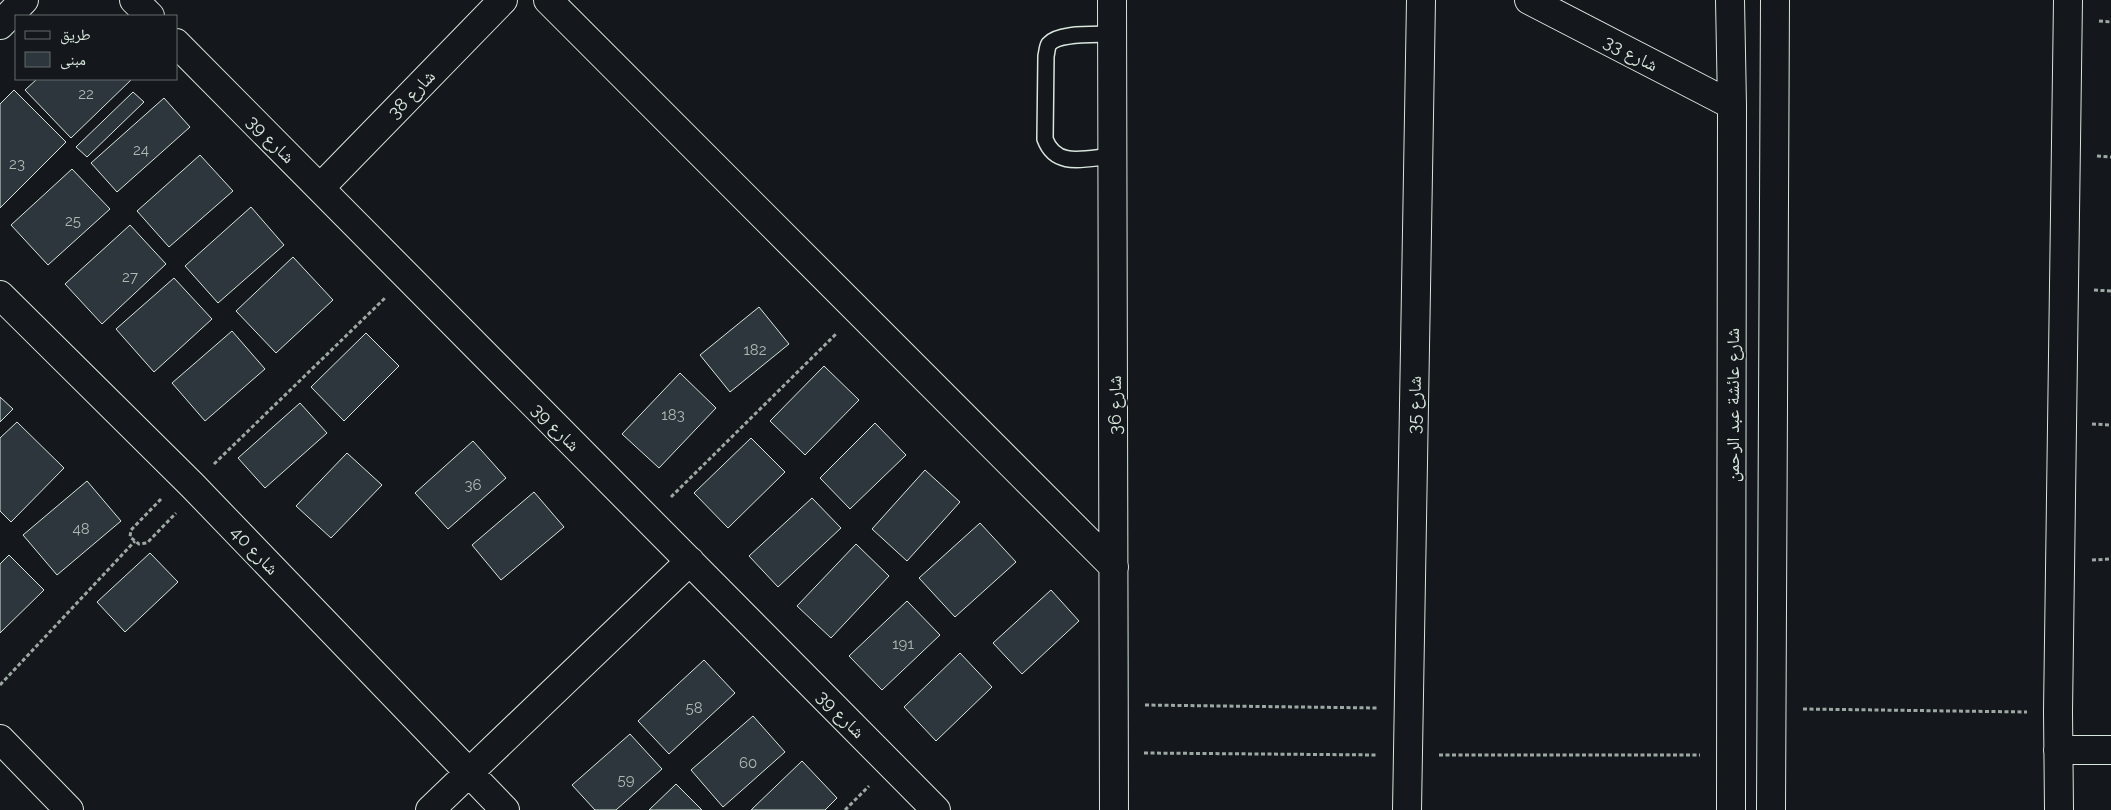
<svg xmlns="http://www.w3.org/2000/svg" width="2111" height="810" font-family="Raleway,'Noto Naskh Arabic',sans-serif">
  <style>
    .building { fill: #2c363c; stroke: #d8e6dc }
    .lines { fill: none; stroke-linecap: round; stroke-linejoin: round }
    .lane-casing { stroke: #d8e6dc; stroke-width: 18 }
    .street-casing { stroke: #d8e6dc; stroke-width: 30 }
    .secondary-casing { stroke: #d8e6dc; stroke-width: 30 }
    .path { stroke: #9da8a2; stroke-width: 3; stroke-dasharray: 4 2.5; stroke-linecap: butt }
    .lane { stroke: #14181c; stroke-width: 15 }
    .street { stroke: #14181c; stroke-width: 28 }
    .secondary { stroke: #14181c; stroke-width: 28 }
    .labels { text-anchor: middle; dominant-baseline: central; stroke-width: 4; stroke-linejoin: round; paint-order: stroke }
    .number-label { font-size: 15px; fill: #adbab4 }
    .street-label { font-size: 18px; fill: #d8e6dc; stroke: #14181c }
  </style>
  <rect width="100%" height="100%" fill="#14181c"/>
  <path class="building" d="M37,79H132L71,138L25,90Z
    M14,90L66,142L0,208V104Z
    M133,92L144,102L87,157L76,147Z
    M164,98L190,127L117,192L91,163Z
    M200,155L233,191L169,247L137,211Z
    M72,169L110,209L48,265L11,225Z
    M251,207L284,245L218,303L185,266Z
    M130,225L166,264L102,324L65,284Z
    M293,257L333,300L276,353L236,311Z
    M174,278L212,319L154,372L116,329Z
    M759,307L789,344L730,392L700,355Z
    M232,331L265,369L205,421L172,383Z
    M366,333L399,366L344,421L311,387Z
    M824,366L859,400L805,455L770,421Z
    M680,373L716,408L659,468L622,434Z
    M0,397L13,409L0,422Z
    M300,403L327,433L265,488L238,458Z
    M17,422L64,468L11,522L0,511V438Z
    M875,423L906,455L850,509L820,478Z
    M751,438L785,472L728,528L694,493Z
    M473,441L506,478L448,529L415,493Z
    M347,453L382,485L331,538L296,506Z
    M925,470L960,502L907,561L872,529Z
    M87,481L121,521L57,575L23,535Z
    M534,492L564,527L501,580L472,545Z
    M812,498L841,528L778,587L749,556Z
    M980,523L1016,562L955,617L919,578Z
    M856,544L889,576L831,638L797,606Z
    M150,553L178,582L125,632L97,602Z
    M9,555L44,590L0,633V564Z
    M1051,590L1079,621L1022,674L993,643Z
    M907,601L940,635L882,690L849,656Z
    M960,653L992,687L936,741L904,707Z
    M704,660L735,693L669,754L638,721Z
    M753,716L785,752L723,807L691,770Z
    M630,734L662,769L616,810H595L572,785Z
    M802,761L837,798L825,810H751Z
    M676,784L702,810H649Z"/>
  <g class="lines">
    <defs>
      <path id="lane" d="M1112,34C1097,35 1059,32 1049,44C1047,47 1047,52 1046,56L1045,139C1056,169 1086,158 1113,156"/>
      <path id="street" d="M134,0L150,16
        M548,0L1114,567
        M1112,0L1114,810
        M1529,0L1732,105
        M1730,0L1732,105L1731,810
        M0,25L24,0
        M176,43L936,810
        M320,188L503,0
        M0,295L192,485L505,810
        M0,739L69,810
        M430,810L690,561
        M1407,810L1421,0
        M1771,810L1775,0"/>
      <path id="secondary" d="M2058,750H2111
        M2059,810L2058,712L2068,0"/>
    </defs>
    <use href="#lane" class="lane-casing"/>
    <use href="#street" class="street-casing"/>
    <use href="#secondary" class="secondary-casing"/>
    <path class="path" d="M2099,21L2111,22
      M2097,156L2111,157
      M2094,290L2111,291
      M2092,424L2111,425
      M214,464L385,298
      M671,497L837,333
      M161,499L131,530L130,537L139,544L147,543L176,513
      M2092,560L2111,559
      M0,685L135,541
      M1145,705L1378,708
      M1803,709L2027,712
      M1144,753L1378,755
      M1439,755H1700
      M845,810L869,786"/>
    <use href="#lane" class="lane"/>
    <use href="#street" class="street"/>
    <use href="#secondary" class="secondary"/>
  </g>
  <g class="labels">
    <g class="number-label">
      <text x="86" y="94">22</text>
      <text x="141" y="150">24</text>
      <text x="17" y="164">23</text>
      <text x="73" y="221">25</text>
      <text x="130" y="277">27</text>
      <text x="755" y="350">182</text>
      <text x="673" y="415">183</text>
      <text x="473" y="485">36</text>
      <text x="81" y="529">48</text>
      <text x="903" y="644">191</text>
      <text x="694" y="708">58</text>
      <text x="748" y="763">60</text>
      <text x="626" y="780">59</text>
    </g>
    <g class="street-label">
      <text transform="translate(1631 53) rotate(27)">شارع 33</text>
      <text transform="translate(411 94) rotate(-46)">شارع 38</text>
      <text transform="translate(271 139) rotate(45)">شارع 39</text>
      <text transform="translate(1114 405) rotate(-90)">شارع 36</text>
      <text transform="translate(1414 405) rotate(-89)">شارع 35</text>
      <text transform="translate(1732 405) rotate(-90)">شارع عائشة عبد الرحمن</text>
      <text transform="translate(556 427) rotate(45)">شارع 39</text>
      <text transform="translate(255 550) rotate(46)">شارع 40</text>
      <text transform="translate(841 714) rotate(45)">شارع 39</text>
    </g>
  </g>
  <rect x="15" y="15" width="162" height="65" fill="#14181c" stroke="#626a69"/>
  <rect x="25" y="31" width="25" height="8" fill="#14181c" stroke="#626a69"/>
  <text x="60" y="40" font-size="15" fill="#d8e6dc">طريق</text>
  <rect x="25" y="52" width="25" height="15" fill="#2c363c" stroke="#626a69"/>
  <text x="60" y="65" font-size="15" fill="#d8e6dc">مبنى</text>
</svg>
